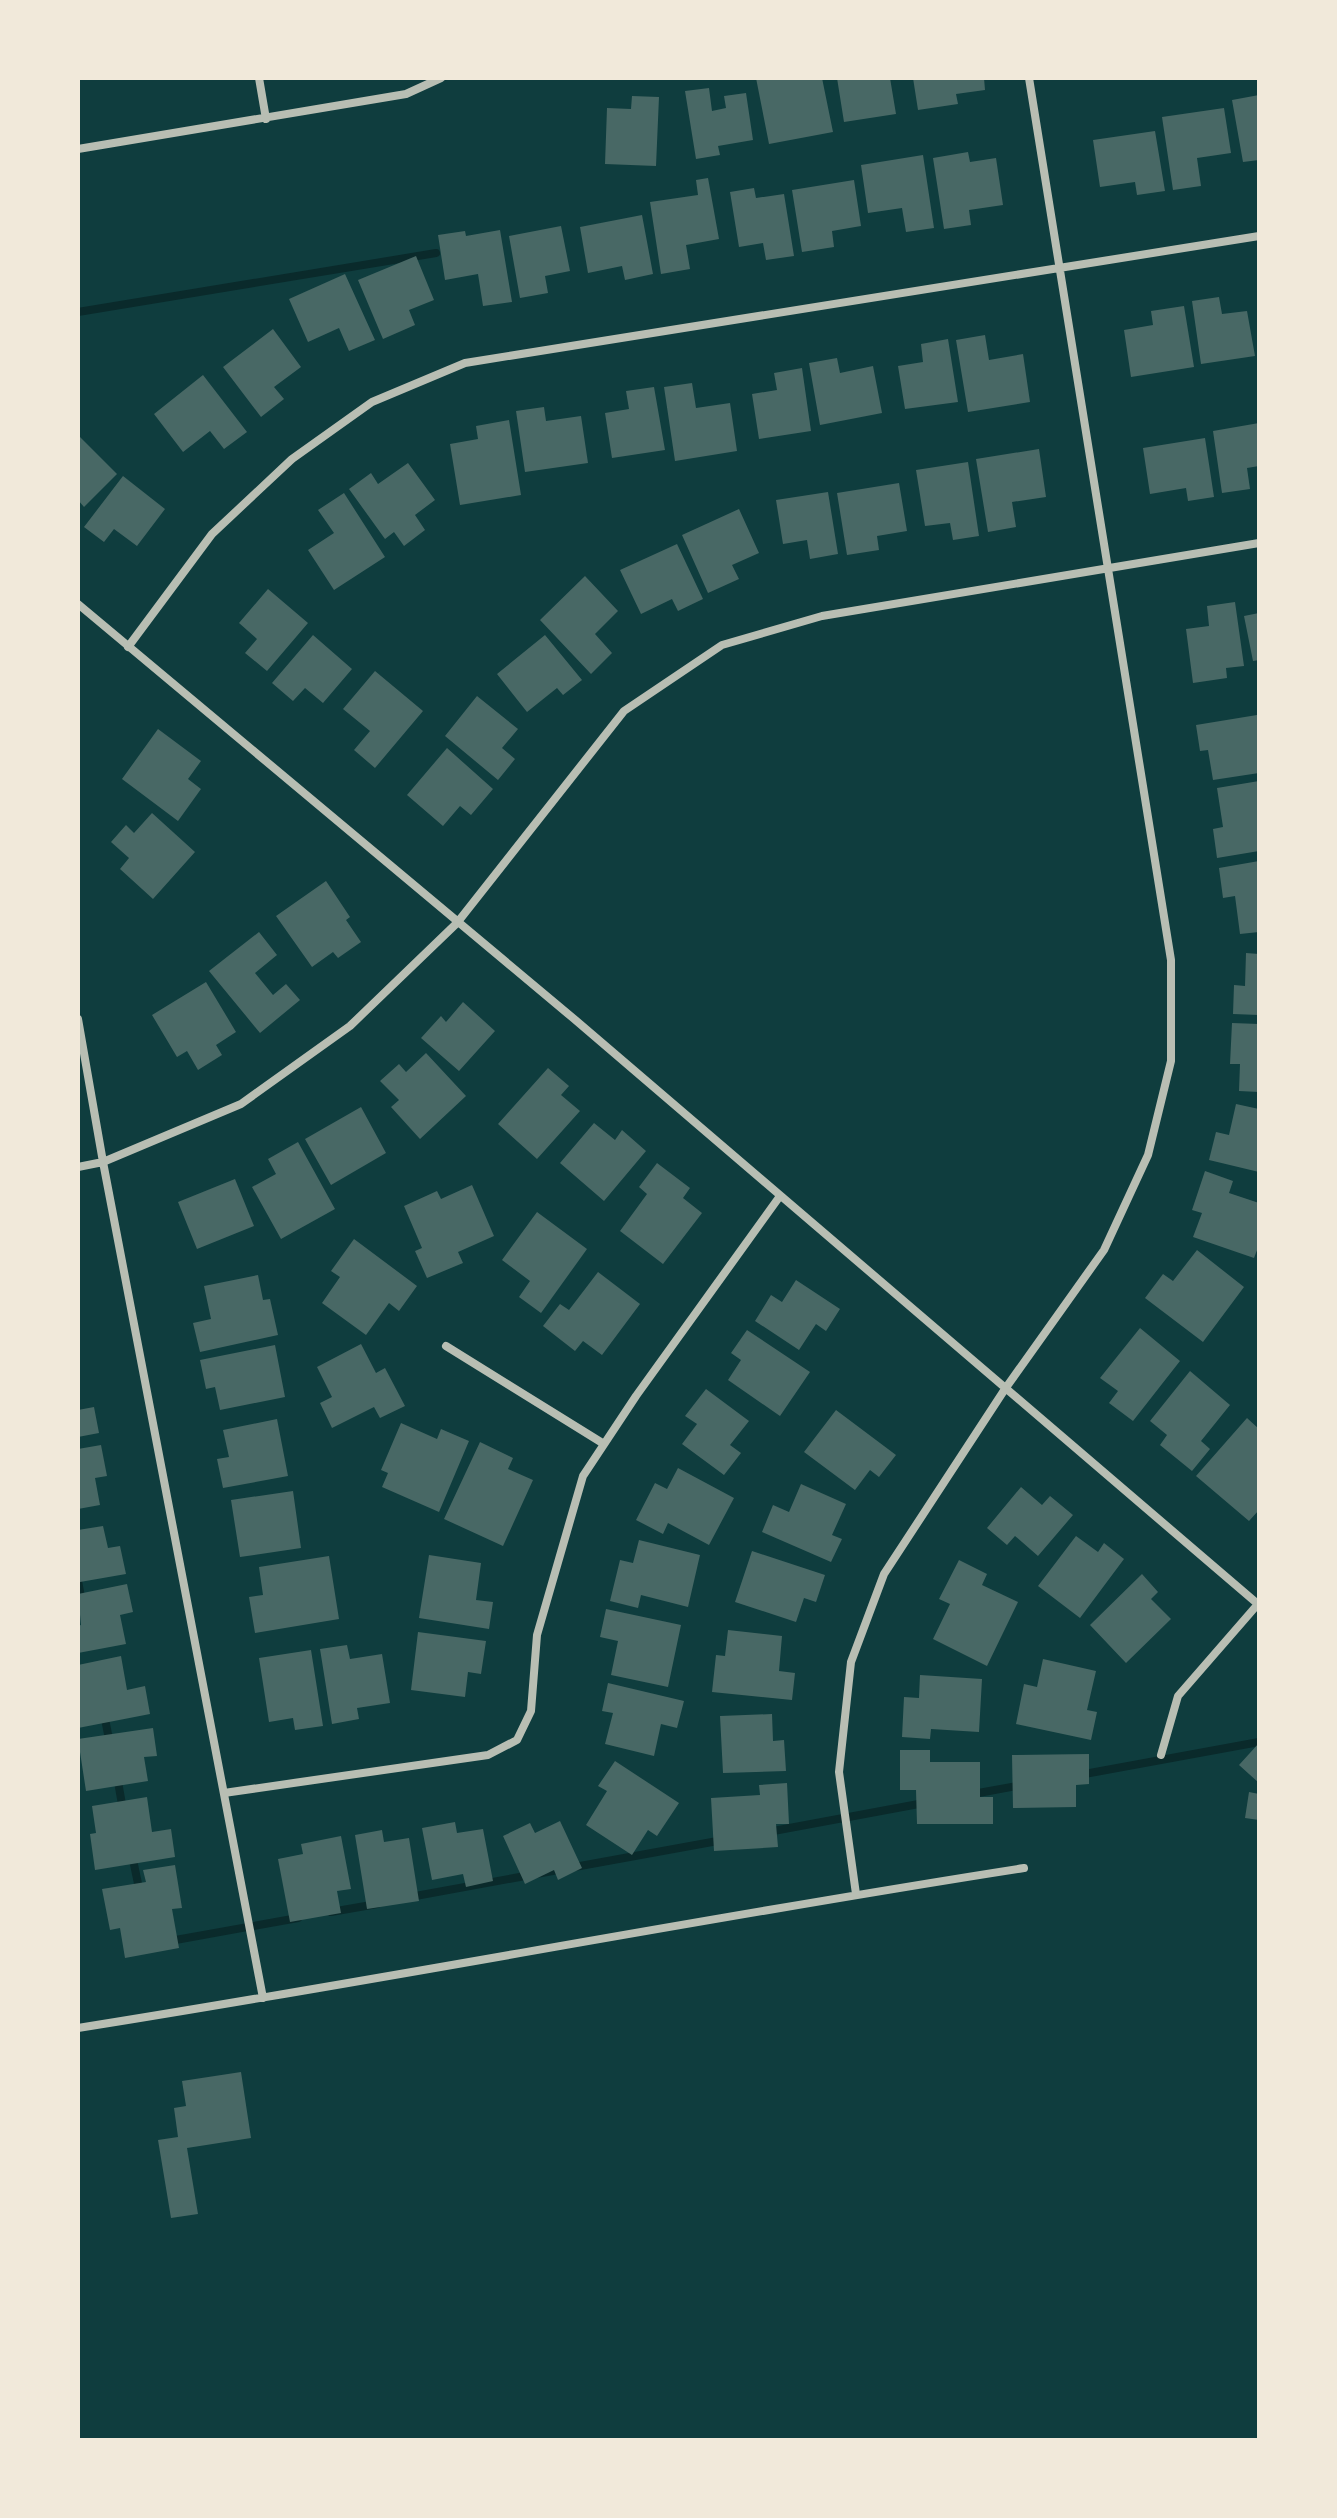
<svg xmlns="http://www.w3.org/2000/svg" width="1337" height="2518" font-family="'Nunito Sans',sans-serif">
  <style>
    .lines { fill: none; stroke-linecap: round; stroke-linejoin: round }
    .stream { stroke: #0a2a2b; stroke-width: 8 }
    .building { fill: #486865 }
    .minor { stroke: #b8beb3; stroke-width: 8 }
  </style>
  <rect width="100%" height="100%" fill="#0f3d3e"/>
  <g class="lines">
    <path class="stream" d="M78,312L436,253
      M78,1581L82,1602
      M104,1714L110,1744
      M1079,1775L1259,1742
      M117,1776L123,1810
      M973,1794L1022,1785
      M768,1832L924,1803
      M132,1855L140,1893
      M410,1897L723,1840
      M331,1912L377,1904
      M170,1941L298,1918"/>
  </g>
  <path class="building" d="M756,78H822L833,132L769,144Z
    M837,78H890L896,114L844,122Z
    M913,78H984L985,90L956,94L958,104L918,110Z
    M709,88L712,111L726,108L724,96L746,93L753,140L718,146L720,155L696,159L685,91Z
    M1259,95V160L1243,162L1232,100Z
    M632,96L659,97L656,166L605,164L607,108L631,109Z
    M1224,108L1231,153L1197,158L1201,186L1173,190L1162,117Z
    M1155,131L1165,191L1137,195L1135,182L1100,187L1093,140Z
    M968,152L970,162L996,158L1003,205L969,210L971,225L944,229L933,158Z
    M923,155L934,228L906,232L902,208L868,213L861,165Z
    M708,178L719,239L686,245L690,269L661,274L650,202L698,195L696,180Z
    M854,180L861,226L832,231L834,247L802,252L792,190Z
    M754,188L756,198L784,194L794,256L766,260L763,243L739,247L730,192Z
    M642,215L653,274L625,280L622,266L588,273L580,227Z
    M561,226L570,271L545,276L548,293L520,298L509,236Z
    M500,230L512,302L483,306L478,274L445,280L438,235L465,231L466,236Z
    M416,256L434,300L409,310L415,325L383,339L358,280Z
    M345,274L375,340L349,351L339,328L308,342L289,299Z
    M1219,297L1222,314L1247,311L1255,356L1201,364L1192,301Z
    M1184,306L1194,367L1131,377L1124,330L1153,325L1151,311Z
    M273,329L301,367L274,387L284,399L261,417L223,367Z
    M985,335L989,360L1023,354L1030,402L968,412L956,340Z
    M948,339L958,402L905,409L898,366L923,362L921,344Z
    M837,358L840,373L873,366L882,413L820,425L809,363Z
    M802,368L811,431L759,439L752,394L777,390L774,373Z
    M203,375L247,432L224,449L210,431L183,452L154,414Z
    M692,383L696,408L730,403L737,451L675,461L664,387Z
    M654,387L665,450L612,458L605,413L629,409L626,391Z
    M544,407L546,421L581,416L588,463L525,472L516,411Z
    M509,420L521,495L460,505L450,444L478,439L476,426Z
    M1259,423V466L1247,468L1250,489L1222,493L1213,431Z
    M78,435L117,474L84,507L78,500Z
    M1205,438L1214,497L1188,501L1186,488L1150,494L1143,448Z
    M1039,449L1046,497L1012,502L1016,527L988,532L976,459Z
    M968,462L979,536L953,540L950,523L925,526L916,470Z
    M408,463L435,500L415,515L425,530L404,546L394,532L385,539L349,489L371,473L378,484Z
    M123,476L165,509L137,546L114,529L104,542L84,527Z
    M899,483L907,531L877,536L879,550L847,555L837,493Z
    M828,492L838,554L810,559L807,540L783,544L776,500Z
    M344,493L385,557L334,590L308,550L334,533L318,510Z
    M739,509L759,553L732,565L739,579L708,593L682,535Z
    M677,544L703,599L678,611L672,599L641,614L620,570Z
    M585,576L618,611L595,634L612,653L591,674L540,620Z
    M268,589L308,623L267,671L245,653L257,639L239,623Z
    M1235,602L1244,666L1226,668L1227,678L1193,683L1186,629L1209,626L1207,606Z
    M1259,613V660L1253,661L1244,616Z
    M313,635L352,669L323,703L305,688L293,701L272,683Z
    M545,635L582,680L563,695L557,688L527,712L497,674Z
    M375,671L423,711L375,768L354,750L370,731L343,709Z
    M477,696L518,729L502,748L515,759L498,780L445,736Z
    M1257,715L1259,773L1213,780L1208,750L1200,751L1196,725Z
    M158,729L201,761L188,779L201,789L178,821L122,779Z
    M447,748L493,789L471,815L460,806L443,826L407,795Z
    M1259,781V851L1217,858L1213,829L1223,827L1217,788Z
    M152,813L195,852L153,899L120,869L129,858L111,842L126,825L134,833Z
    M1259,861V932L1240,934L1235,896L1223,898L1219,868Z
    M326,881L350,917L346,920L361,942L338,958L333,952L312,967L276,916Z
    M259,932L277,955L255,973L273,995L286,984L300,1000L260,1033L209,971Z
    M1246,953L1259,954V1015L1233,1014L1234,985L1245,986Z
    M206,982L236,1032L216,1045L222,1055L198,1070L187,1051L177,1057L152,1015Z
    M463,1002L495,1031L459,1071L421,1038L441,1016L446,1022Z
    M1232,1023L1259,1024V1092L1239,1091L1240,1064H1230Z
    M426,1053L466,1096L420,1139L391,1107L399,1100L380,1081L399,1064L406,1072Z
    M548,1068L569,1086L561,1095L580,1111L537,1159L498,1124Z
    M1236,1104L1259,1109V1172L1209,1160L1216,1132L1229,1135Z
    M361,1107L386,1153L331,1185L305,1139Z
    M594,1123L615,1140L622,1130L646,1151L604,1201L560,1163Z
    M298,1142L335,1209L281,1239L252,1187L276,1174L268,1159Z
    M657,1163L690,1188L683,1198L702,1213L663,1264L620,1231L647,1194L639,1187Z
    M1205,1171L1233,1181L1229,1193L1259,1203V1245L1254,1258L1193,1237L1202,1213L1192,1210Z
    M235,1179L254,1226L197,1249L178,1202Z
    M472,1185L494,1236L458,1252L463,1263L427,1278L415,1251L422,1248L404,1206L437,1191L441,1199Z
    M537,1212L587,1249L541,1313L519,1297L530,1281L502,1260Z
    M354,1239L417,1286L399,1311L389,1303L366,1335L322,1303L340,1277L331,1271Z
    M1197,1250L1244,1287L1203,1342L1145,1298L1163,1274L1173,1281Z
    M598,1272L640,1304L602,1355L583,1341L575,1351L543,1326L560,1304L569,1310Z
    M258,1275L263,1300L270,1299L278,1335L200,1352L193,1323L211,1319L204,1286Z
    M796,1280L840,1309L826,1331L816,1324L799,1350L755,1321L771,1295L782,1302Z
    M1140,1328L1180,1361L1133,1421L1109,1403L1118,1391L1100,1378Z
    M747,1330L810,1372L780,1416L728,1380L741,1360L731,1353Z
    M361,1344L376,1373L385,1368L405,1406L380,1418L374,1407L332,1428L320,1403L332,1397L317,1367Z
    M275,1345L285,1397L220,1410L215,1387L206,1389L200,1360Z
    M1190,1371L1230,1405L1201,1441L1210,1449L1192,1471L1160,1445L1167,1435L1150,1421Z
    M706,1389L749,1421L730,1445L741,1453L724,1475L682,1444L697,1424L685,1416Z
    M94,1407L99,1433L78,1437V1410Z
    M836,1410L896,1455L879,1477L870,1470L855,1490L804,1452Z
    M1247,1418L1259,1429V1510L1249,1521L1196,1476Z
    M277,1419L288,1476L223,1488L217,1459L229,1457L223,1430Z
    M401,1423L437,1439L441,1429L469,1441L439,1512L382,1487L388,1473L381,1470Z
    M480,1442L513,1458L508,1469L533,1480L503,1546L444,1519Z
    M101,1445L107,1476L95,1478L100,1505L78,1509V1449Z
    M678,1468L734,1498L709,1545L668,1523L663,1534L636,1520L655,1483L667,1489Z
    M801,1484L846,1504L832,1535L842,1539L831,1562L762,1532L773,1505L789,1512Z
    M1021,1487L1042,1505L1050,1496L1073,1515L1038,1556L1015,1536L1007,1545L987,1528Z
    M293,1491L301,1548L240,1557L231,1500Z
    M103,1526L108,1548L120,1546L126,1574L80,1582L78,1530Z
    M1076,1536L1098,1552L1104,1543L1124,1559L1080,1618L1038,1586Z
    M639,1540L700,1555L688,1607L641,1595L638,1608L610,1601L620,1560L633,1563Z
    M752,1551L825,1575L816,1602L804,1598L796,1622L735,1602Z
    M429,1555L481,1563L476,1600L493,1602L489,1629L419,1618Z
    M329,1556L339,1619L255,1633L249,1597L263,1595L259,1567Z
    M959,1560L987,1574L982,1585L1018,1602L987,1666L933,1639L950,1604L939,1599Z
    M1142,1574L1158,1592L1151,1599L1171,1619L1126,1663L1090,1625Z
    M127,1584L133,1612L120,1615L126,1644L78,1653V1626L81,1625L78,1594Z
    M606,1609L681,1625L668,1687L611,1675L618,1641L600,1637Z
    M728,1630L782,1636L779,1671L795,1673L792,1700L712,1692L716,1655L725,1656Z
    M418,1632L486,1641L481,1674L468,1672L465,1697L411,1690Z
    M347,1645L350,1659L382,1654L390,1703L357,1708L359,1719L332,1724L320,1649Z
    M311,1650L323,1726L295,1730L293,1718L269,1722L259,1658Z
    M121,1656L127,1690L145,1686L150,1714L78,1728V1665Z
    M1043,1659L1096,1671L1087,1710L1097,1712L1091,1740L1016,1724L1024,1684L1037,1687Z
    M920,1675L982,1679L979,1732L931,1729L930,1739L902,1737L904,1697L919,1698Z
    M608,1683L684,1701L677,1728L661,1724L654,1756L605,1744L613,1713L602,1711Z
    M772,1714L773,1741L784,1740L786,1771L723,1773L720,1716Z
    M153,1728L157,1756L144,1757L148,1781L86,1791L78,1739Z
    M1259,1743V1783L1239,1765Z
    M900,1750H930V1762H980V1797H993V1824H917L916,1790H900Z
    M1089,1754V1784L1076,1785V1807L1013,1808L1012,1755Z
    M615,1761L679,1803L657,1836L648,1830L632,1855L586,1825L607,1791L598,1786Z
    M787,1783L789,1824H776L778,1847L714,1851L711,1798L760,1795L759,1785Z
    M1249,1792L1259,1794V1820L1245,1818Z
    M147,1797L152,1832L171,1829L175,1857L95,1870L90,1834L96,1833L92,1806Z
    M560,1821L582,1868L558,1880L554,1870L525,1884L503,1836L530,1823L535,1833Z
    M455,1822L457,1833L483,1829L493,1881L466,1887L463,1874L432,1880L422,1828Z
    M382,1830L384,1842L409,1838L419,1901L367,1909L355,1835Z
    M341,1836L351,1889L337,1891L341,1913L290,1922L278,1859L303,1854L301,1844Z
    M175,1865L182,1908L172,1909L179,1948L125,1958L120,1928L110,1930L102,1889L146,1882L143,1870Z
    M241,2072L251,2138L187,2148L198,2214L171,2218L158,2140L178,2137L174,2108L186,2106L182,2081Z"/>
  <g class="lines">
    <path class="minor" d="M259,78L266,119
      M78,149L406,94L441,78
      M78,604L573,1018L1259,1605
      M128,647L212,534L292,459L372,402L465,363L1259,236
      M78,1019L103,1162L263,1998
      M78,1167L103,1162L241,1104L350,1026L457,923L624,711L722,645L822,616L1259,543
      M446,1346L604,1444
      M1161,1755L1178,1696L1258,1604
      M224,1793L488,1755L517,1740L531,1711L537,1635L583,1476L636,1396L780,1196
      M856,1894L839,1772L851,1662L884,1574L1005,1389L1104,1250L1148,1155L1171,1061V960L1029,78
      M78,2028C394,1978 708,1917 1024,1868"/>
  </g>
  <rect width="1337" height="2518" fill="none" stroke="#f1e9da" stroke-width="160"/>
</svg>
